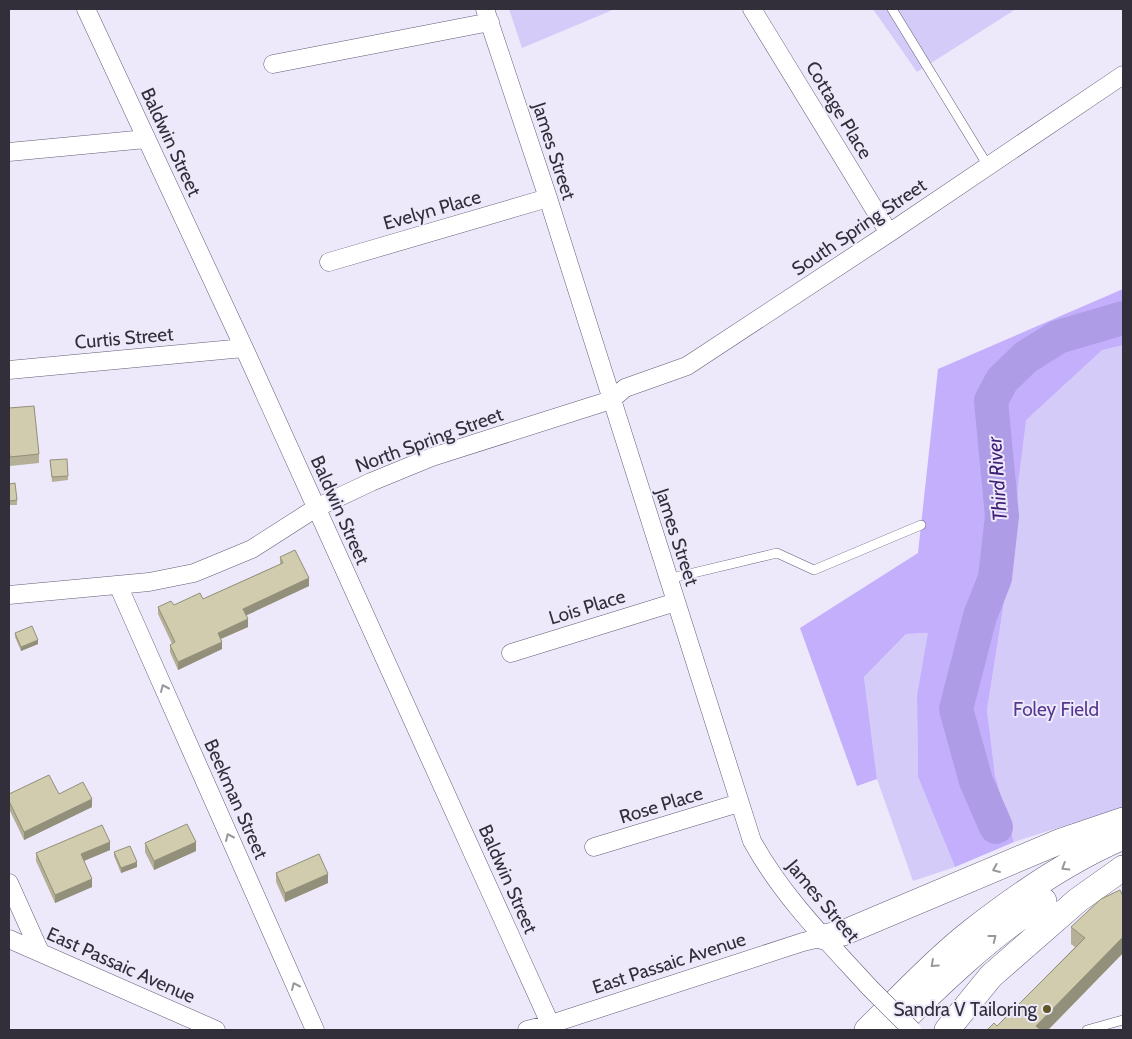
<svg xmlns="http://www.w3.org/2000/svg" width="1132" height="1039" font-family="Cabin,sans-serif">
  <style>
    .green { fill: #d5cbf9 }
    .forest { fill: #c3affc }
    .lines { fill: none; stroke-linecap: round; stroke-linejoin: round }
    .river { stroke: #af9ce7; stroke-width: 34 }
    .service-casing { stroke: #635d76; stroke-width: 10 }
    .minor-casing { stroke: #635d76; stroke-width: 19 }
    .secondary-casing { stroke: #635d76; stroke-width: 26 }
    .service { stroke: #fff; stroke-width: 9 }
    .minor { stroke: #fff; stroke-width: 18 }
    .secondary { stroke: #fff; stroke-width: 25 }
    .minor-bridge-casing { stroke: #635d76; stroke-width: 19; stroke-linecap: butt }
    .minor-bridge { stroke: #fff; stroke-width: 18 }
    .wall { fill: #b4af96 }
    .shaded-wall { fill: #928f7a }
    .building { fill: #d1ccae; stroke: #928f7a }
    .oneway { stroke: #98979c }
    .poi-dot { fill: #615723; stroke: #ede9fb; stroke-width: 2 }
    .labels { text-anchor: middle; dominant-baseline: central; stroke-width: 4; stroke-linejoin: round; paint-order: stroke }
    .street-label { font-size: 19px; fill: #322f3a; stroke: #ede9fb }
    .park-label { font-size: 19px; fill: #563890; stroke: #ede9fb }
    .poi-label { font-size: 19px; fill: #322f3a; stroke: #ede9fb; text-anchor: end }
    .water-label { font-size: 20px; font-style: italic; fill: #412077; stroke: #ede9fb }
  </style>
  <rect width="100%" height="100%" fill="#ede9fb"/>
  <path class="green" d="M509,9H615L522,48Z
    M873,9H1016L917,72Z
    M1123,332V807L1014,842L995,775L987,710L1016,527L999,394Z
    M929,633L917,695L918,777L955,867L913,881L877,779L864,677L906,634Z"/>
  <path class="forest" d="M1123,289V345L1102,350L1026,420L1018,484L1016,527L987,710L995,775L1014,842L955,867L918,777L917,695L928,633L906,634L864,677L877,779L857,786L800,628L918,553L938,369Z"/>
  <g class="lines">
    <path class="river" d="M996,827L976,781L956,709L980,616L995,578L1002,516L991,401L1002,380L1026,357L1058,337L1123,318"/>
    <defs>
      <path id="service" d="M892,9L988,166
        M668,579L777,553L814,570L921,525
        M1087,1030L1123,1020"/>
      <path id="minor" d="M86,9L244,348L553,1030
        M485,9L548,198L752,841C782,896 828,942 870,988
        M752,9L889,233
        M273,64L490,22
        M9,152L146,139
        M329,262L548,198
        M9,370L244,348
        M118,585L315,1030
        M9,595L149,582L194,573L252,549L316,508L371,482L432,457L611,400L625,388L687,366L889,233L1123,75
        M511,653L676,602
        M594,847L739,803
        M9,883L40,952
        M9,939L216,1030
        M527,1030L551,1024L803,942L824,937"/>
      <path id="secondary" d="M824,937L843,933L1061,841L1123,820
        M867,1030C901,997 934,961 972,931C1018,895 1069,860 1123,837
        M893,1030C940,984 988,937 1044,901
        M947,1030L991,976L1078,900L1123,868"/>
    </defs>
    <use href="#service" class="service-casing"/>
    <use href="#minor" class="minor-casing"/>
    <use href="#secondary" class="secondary-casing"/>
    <use href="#service" class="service"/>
    <use href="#minor" class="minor"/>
    <use href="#secondary" class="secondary"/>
    <defs>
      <path id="minor-bridge" d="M870,988L912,1030"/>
    </defs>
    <use href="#minor-bridge" class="minor-bridge-casing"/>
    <use href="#minor-bridge" class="minor-bridge"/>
  </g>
  <path class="wall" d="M9,408L39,454V463L10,466L9,457Z
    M50,460L68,476V480L52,482Z
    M9,484L17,500V505H9Z
    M280,557L309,586L246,615L248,627L221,639L222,649L178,670L170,652V645L172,644L158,614V607L174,605L203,599L280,564Z
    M15,633L38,644L21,651L15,637Z
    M9,794H59L92,807L24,840L9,809Z
    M145,843L196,851L154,870L145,852Z
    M110,850L84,861L92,887L55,903L36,861V853Z
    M114,852L137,867L121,873L114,856Z
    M276,873L328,883L285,902L276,882Z
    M1071,927L1123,953L1048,1030H987L997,1026L1075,947L1071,944Z"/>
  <path class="shaded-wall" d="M309,578V586L243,617V609Z
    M248,619V627L218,640V633Z
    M38,640V644L21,651V647Z
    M222,642V649L178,670V662Z
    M92,799V807L24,840V832Z
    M110,842V850L81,862V854Z
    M196,842V851L154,870V861Z
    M137,862V867L121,873V868Z
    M328,874V883L285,902V893Z
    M92,879V887L55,903V895Z
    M1123,937V953L1048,1030H1036V1026Z"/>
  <path class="building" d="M34,406L39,454L10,457L9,449V408Z
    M67,459L68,476L52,477L50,460Z
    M15,483L17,500L9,501V484Z
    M295,550L309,578L243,609L248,619L218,633L222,642L178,662L170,645L175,642L158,607L171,601L174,605L200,593L203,599L283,563L280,557Z
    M32,626L38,640L21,647L15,633Z
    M49,775L59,794L83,782L92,799L24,832L9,801V794Z
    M187,824L196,842L154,861L145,843Z
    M102,825L110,842L81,854L92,879L55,895L36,853Z
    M130,846L137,862L121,868L114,852Z
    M319,854L328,874L285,893L276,873Z
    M1120,890L1123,896V937L1036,1026L1041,1030H987L994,1023L997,1026L1085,938L1071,927L1101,899Z"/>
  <defs><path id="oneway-chevron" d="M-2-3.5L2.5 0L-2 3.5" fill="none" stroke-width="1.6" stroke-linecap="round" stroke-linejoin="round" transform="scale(1.25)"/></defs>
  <g class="oneway">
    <use href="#oneway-chevron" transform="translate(164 688) rotate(-114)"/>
    <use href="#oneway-chevron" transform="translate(229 837) rotate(-114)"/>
    <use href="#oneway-chevron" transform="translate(1065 867) rotate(148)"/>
    <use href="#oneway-chevron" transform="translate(996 869) rotate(157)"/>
    <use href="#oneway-chevron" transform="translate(993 938) rotate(-38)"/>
    <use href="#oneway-chevron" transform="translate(934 964) rotate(138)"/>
    <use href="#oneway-chevron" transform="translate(295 986) rotate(-114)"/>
  </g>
  <circle class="poi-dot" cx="1047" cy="1009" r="5"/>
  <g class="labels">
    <g class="street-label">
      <text transform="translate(839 110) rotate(59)">Cottage Place</text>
      <text transform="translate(171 142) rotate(65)">Baldwin Street</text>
      <text transform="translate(554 151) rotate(72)">James Street</text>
      <text transform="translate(432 210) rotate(-16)">Evelyn Place</text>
      <text transform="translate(859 227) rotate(-34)">South Spring Street</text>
      <text transform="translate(124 338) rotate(-5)">Curtis Street</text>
      <text transform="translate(429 440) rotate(-20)">North Spring Street</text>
      <text transform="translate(340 510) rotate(66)">Baldwin Street</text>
      <text transform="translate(677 537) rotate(72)">James Street</text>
      <text transform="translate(587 607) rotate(-17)">Lois Place</text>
      <text transform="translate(236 799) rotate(66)">Beekman Street</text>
      <text transform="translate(661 805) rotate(-17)">Rose Place</text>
      <text transform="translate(508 879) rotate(66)">Baldwin Street</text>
      <text transform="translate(823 901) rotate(50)">James Street</text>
      <text transform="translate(669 963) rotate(-18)">East Passaic Avenue</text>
      <text transform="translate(121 965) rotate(24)">East Passaic Avenue</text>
    </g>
    <g class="park-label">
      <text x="1056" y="709">Foley Field</text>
    </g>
    <g class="poi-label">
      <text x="1037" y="1009">Sandra V Tailoring</text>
    </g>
    <g class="water-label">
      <text transform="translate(997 479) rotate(-94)">Third River</text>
    </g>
  </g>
  <rect width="1132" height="1039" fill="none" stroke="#322f3a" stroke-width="20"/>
</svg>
